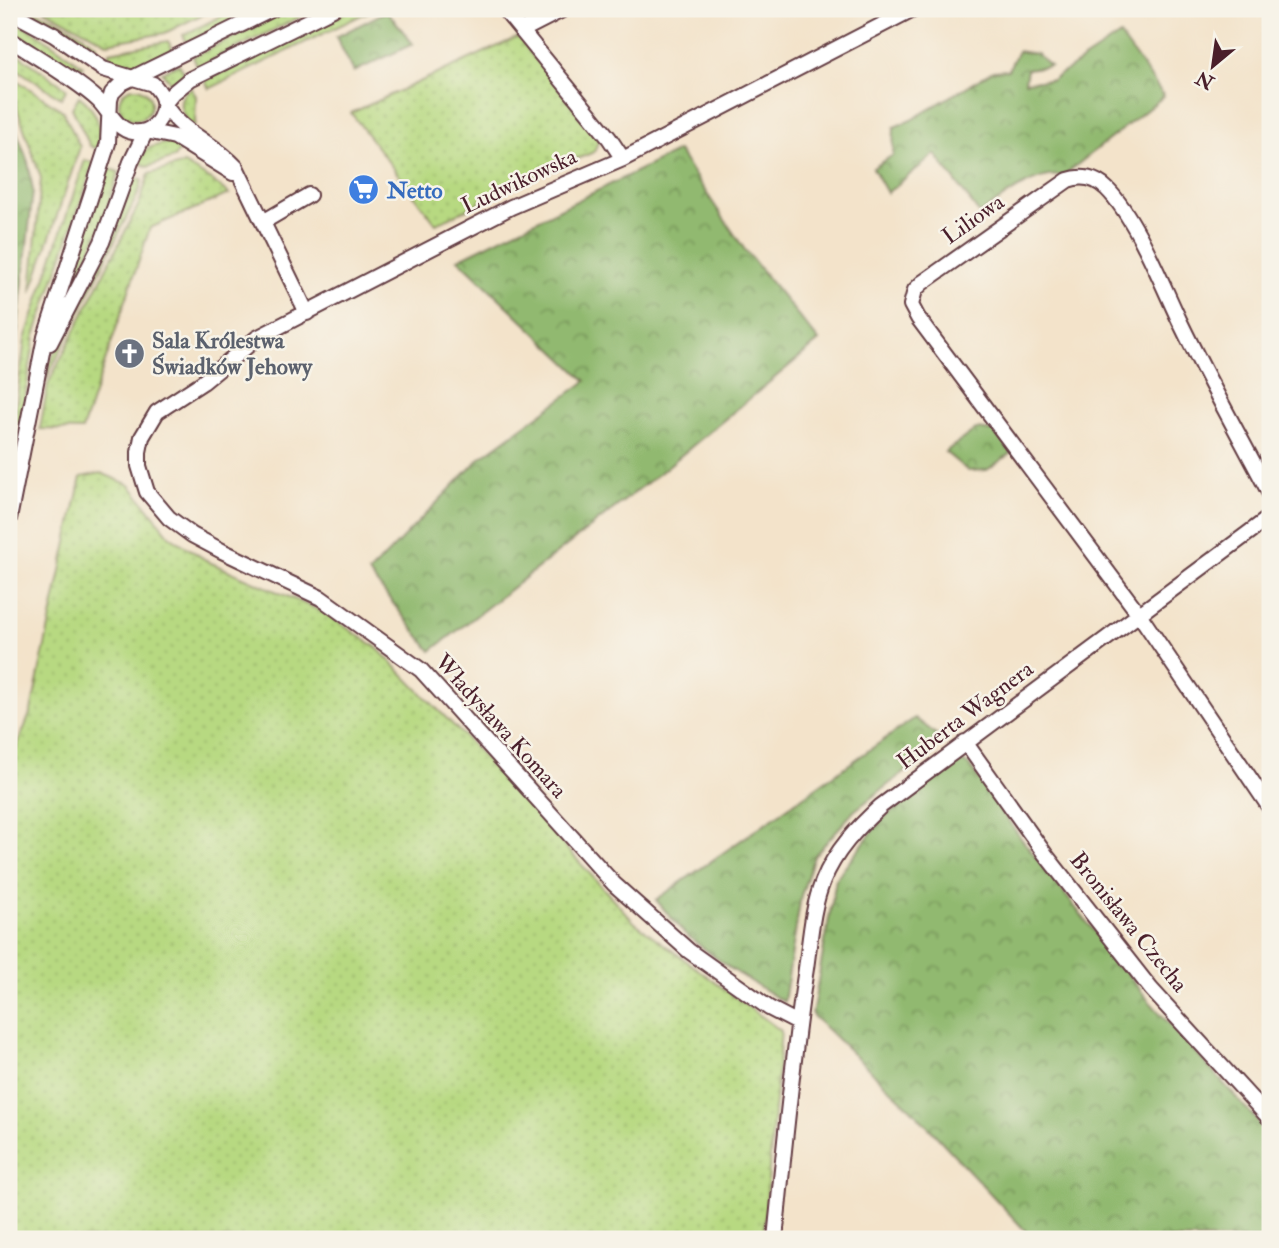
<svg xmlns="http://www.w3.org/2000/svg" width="1279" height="1248" font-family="'IM FELL Double Pica',serif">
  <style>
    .grass { fill: url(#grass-dots); stroke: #807c56; stroke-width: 2 }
    .forest { fill: url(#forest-crowns); stroke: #6e6c4d; stroke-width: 2 }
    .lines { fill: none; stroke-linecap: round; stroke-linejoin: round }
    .minor-casing { stroke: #633c43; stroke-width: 18 }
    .minor { stroke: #fff; stroke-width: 14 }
    .labels { text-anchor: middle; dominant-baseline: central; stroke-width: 5; stroke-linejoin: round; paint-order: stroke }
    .street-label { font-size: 23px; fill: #4a1f2b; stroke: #f7f3e8 }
    .shop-label { font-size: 23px; font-weight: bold; fill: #366cbe; stroke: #f7f3e8; text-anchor: start }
    .worship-label { font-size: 23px; font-weight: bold; fill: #5b616d; stroke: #f7f3e8; text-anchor: start }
  </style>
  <defs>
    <pattern id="grass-dots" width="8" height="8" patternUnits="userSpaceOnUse" patternTransform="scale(1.75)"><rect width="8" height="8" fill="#b7d981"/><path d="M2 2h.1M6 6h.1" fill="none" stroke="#9fba70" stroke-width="1.8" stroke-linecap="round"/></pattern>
    <pattern id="forest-crowns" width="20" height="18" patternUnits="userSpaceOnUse" patternTransform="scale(1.75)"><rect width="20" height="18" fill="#91b96f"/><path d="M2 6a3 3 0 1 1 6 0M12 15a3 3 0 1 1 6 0" fill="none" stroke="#78965b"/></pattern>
  </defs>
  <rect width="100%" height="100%" fill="#f7f3e8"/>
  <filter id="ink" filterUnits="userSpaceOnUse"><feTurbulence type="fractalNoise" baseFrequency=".0143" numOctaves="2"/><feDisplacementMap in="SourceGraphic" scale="14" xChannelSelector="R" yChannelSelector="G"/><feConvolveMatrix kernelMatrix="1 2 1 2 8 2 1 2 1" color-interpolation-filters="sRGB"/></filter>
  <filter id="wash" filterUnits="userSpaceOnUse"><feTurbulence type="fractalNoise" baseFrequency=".00686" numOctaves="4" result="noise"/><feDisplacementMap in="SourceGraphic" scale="28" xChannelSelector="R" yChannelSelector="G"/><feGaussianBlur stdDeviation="1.57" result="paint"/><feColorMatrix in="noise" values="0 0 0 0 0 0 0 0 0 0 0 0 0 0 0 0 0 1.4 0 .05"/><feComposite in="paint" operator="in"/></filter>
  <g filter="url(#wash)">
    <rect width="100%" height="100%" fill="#f3e3ca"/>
    <path class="grass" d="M21,9C43,9 79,32 97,45L92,53L39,17Z
      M43,9H213L165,33L107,43Z
      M236,9H256L187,43L183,35Z
      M290,9H316L198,67L193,57Z
      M352,9H374L209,89L205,81Z
      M9,20L35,32L83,66L77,75L9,28Z
      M518,37L599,139L594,152L524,181L436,224L351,113Z
      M168,41L173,50C151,61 128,69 104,61L110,52Z
      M9,48L67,89L61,98L15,68L9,60Z
      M179,64L185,74L171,83L162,72Z
      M9,75L63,111L80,147L31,293L41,178L9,85Z
      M191,88L196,96L195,124L192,127C182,116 173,98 191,88Z
      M119 104a16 16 0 1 1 32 0a16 16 0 1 1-32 0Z
      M79,96C96,109 104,128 98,149L90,146L72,108Z
      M169,142L182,146L174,158L148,167L138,162L148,148Z
      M85,160L94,163L35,336L21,423L14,420L25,339Z
      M184,164L213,181L229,194L150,228L82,430L40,429L48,384L139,204L149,174Z
      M108,168L119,172L98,233L67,299L66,296Z
      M133,177L142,180L139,192L45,382L50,362L115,232Z
      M101,473L130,485L170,536L209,562L321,611L376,647L465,737L634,922L781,1031L763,1239H9V767L31,711L81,477Z"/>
    <path class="forest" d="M387,11L413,44L354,72L336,37Z
      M1120,35L1164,96L1063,176C1036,171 1001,199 980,214L935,154L887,193L873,168L893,155L894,127L911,120L993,71L1008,70L1018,51L1037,54L1050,66L1027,69L1025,82L1052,80Z
      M9,110L28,162L33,191L9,407Z
      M678,151L745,250L819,341L661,472L431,651L369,573L480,458L586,381L458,259Z
      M976,429L994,431L1011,453L987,470L968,471L945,452Z
      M915,718L945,741L854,811L814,856L801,896L784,1002L728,967L685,934L656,900Z
      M959,762L968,764L1020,837L1149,1001L1270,1135V1239H1033L915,1113L812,1015L836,879L882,819Z"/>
  </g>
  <g filter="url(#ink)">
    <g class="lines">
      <defs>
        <path id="minor" d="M504,9L609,138L623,159
          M9,11L54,35L103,69L153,84C159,91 165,98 163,108C161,123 149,134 133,132C117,130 109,111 98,100C74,78 36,57 9,39
          M523,30L564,9
          M164,104C184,136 213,141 236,167L307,313
          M164,104L173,93L190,79L333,9
          M146,131L175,137L233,173
          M263,222L309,195
          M50,343L102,242L131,162L146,131
          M1270,494C1240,437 1209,382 1181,324C1162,285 1137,219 1107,189C1096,178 1082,175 1068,180L922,283L915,290L911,305L918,318L1139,614L1270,808
          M9,519L45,337L108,143L110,100L112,93L122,83L273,9
          M965,742L1045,854L1151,989L1270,1119
          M798,1023L769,1008L689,951L614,884L421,670L321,598L222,551L192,535L169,518L147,492L139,466V452L142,437L157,412L203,382L257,338L511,207L623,159L913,9
          M775,1239C784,1151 792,1063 805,975C810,944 811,910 823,881C835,851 857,828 881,806L1270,517"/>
      </defs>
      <use href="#minor" class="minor-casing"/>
      <use href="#minor" class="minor"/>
    </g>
  </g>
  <defs>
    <symbol id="supermarket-disc" viewBox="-11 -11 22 22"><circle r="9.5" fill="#3f7fe0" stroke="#f7f3e8"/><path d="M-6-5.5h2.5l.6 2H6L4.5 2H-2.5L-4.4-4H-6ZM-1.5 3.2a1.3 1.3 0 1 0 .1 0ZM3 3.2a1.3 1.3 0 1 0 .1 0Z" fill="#fff"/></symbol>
    <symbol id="church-disc" viewBox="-11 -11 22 22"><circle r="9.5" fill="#6b7280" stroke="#f7f3e8"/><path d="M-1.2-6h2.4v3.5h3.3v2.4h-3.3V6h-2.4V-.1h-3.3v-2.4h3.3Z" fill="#fff"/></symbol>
  </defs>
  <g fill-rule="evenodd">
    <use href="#supermarket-disc" x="346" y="172" width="35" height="35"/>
    <use href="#church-disc" x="112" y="336" width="35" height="35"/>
  </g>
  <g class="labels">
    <g class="street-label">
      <text transform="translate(519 181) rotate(-25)">Ludwikowska</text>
      <text transform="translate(973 219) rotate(-35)">Liliowa</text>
      <text transform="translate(965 715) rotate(-37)">Huberta Wagnera</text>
      <text transform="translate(501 726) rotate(48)">Władysława Komara</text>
      <text transform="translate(1129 922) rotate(51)">Bronisława Czecha</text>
    </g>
    <g class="shop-label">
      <text x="387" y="190">Netto</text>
    </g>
    <g class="worship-label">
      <text x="152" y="340">Sala Królestwa<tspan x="152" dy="26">Świadków Jehowy</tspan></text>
    </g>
  </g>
  <rect width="1279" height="1248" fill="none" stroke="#f7f3e8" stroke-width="35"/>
  <g transform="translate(1213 66) rotate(209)" stroke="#f7f3e8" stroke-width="5" paint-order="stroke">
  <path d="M0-5L12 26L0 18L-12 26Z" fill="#4a1f2b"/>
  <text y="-10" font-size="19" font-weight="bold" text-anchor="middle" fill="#4a1f2b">N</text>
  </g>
</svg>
